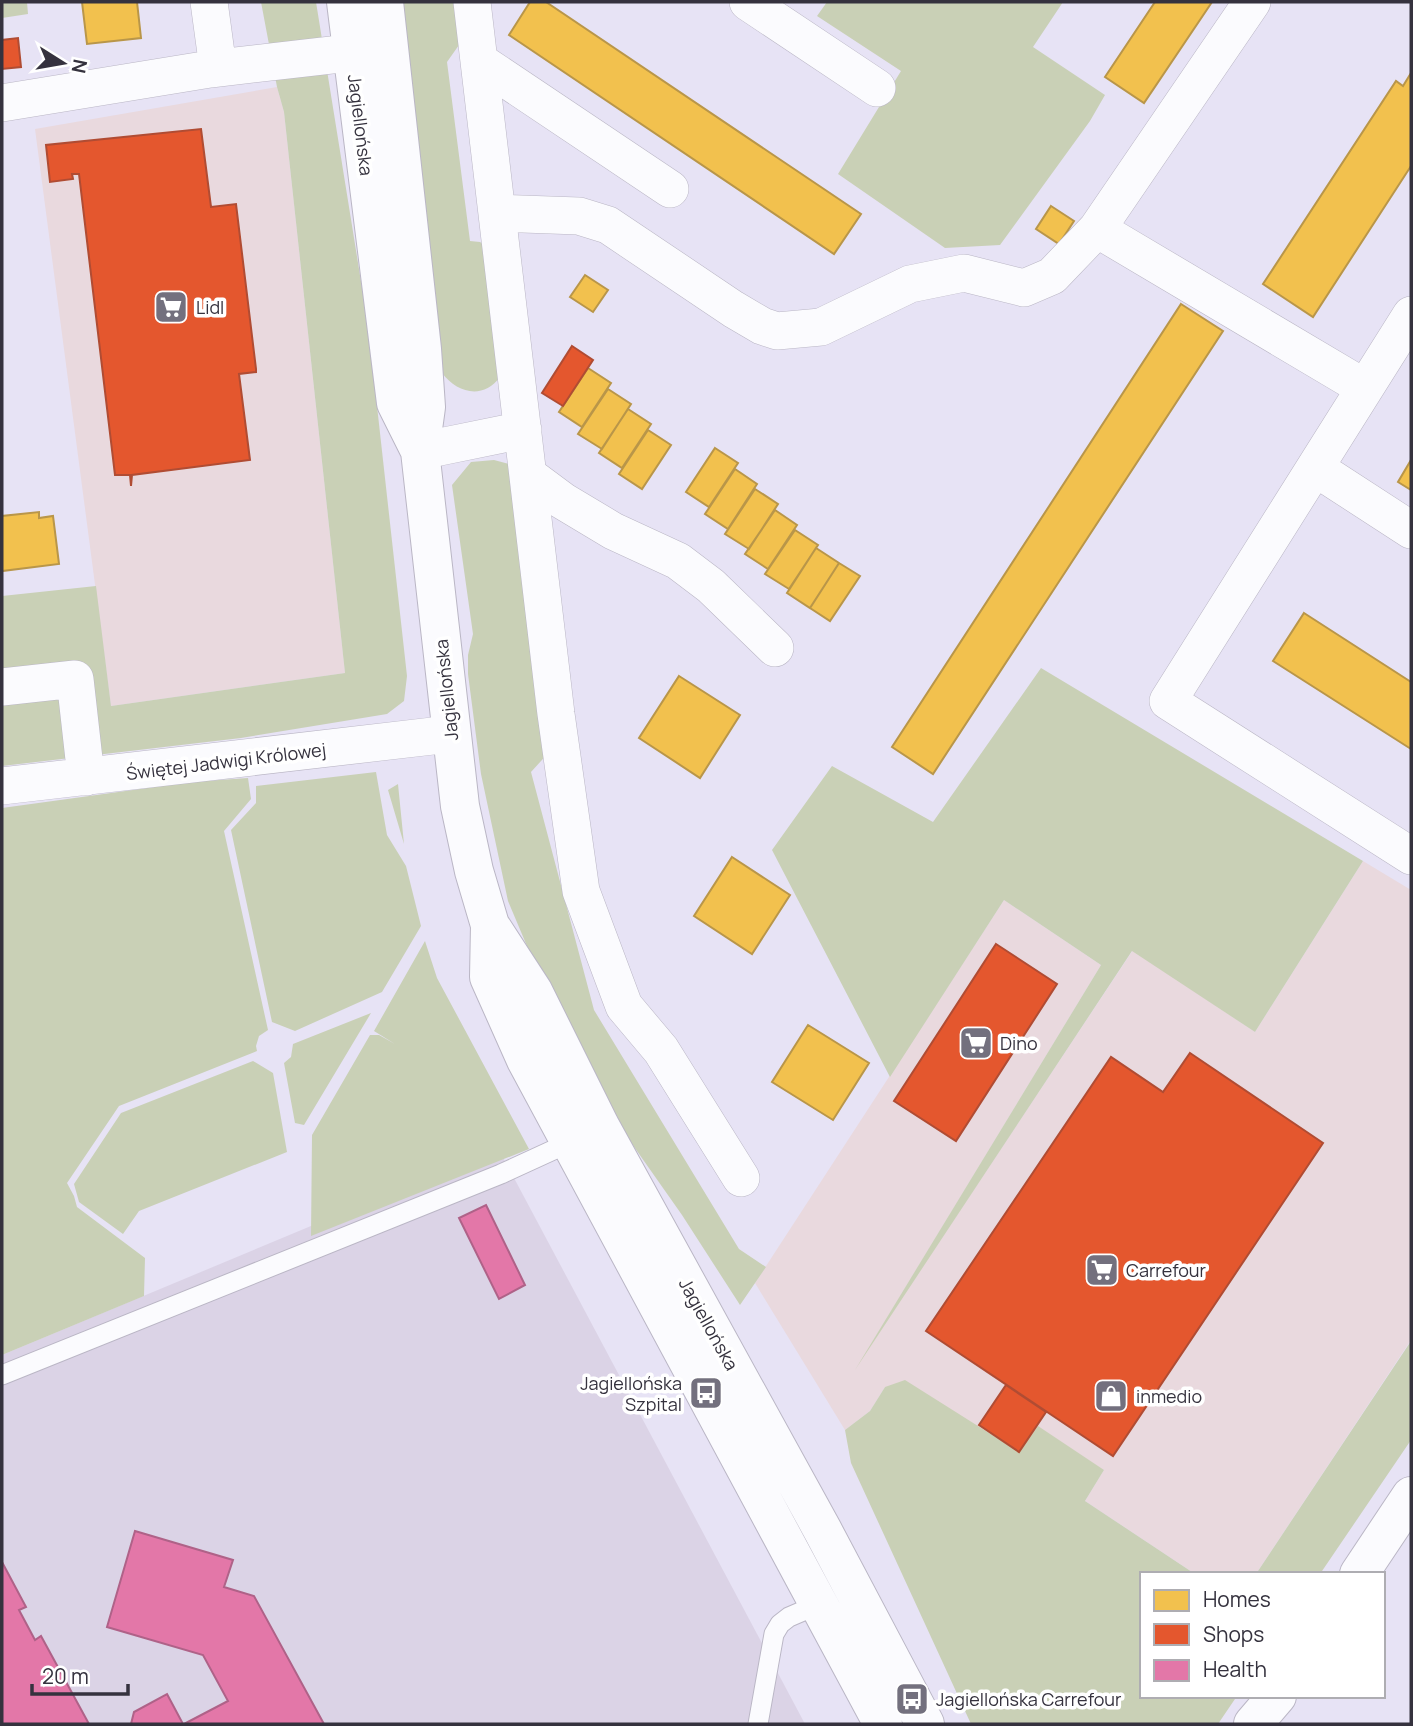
<svg xmlns="http://www.w3.org/2000/svg" width="1413" height="1726" font-family="Manrope,sans-serif">
  <style>
    .commercial { fill: #e9d9de }
    .medical { fill: #dbd3e6 }
    .green { fill: #c9d0b6 }
    .homes { fill: #f2c14e; stroke: #b99649; stroke-width: 2 }
    .shops { fill: #e4572e; stroke: #b04c33; stroke-width: 2 }
    .health { fill: #e377a8; stroke: #af6288; stroke-width: 2 }
    .lines { fill: none; stroke-linecap: round; stroke-linejoin: round }
    .service-casing { stroke: #bab6c5; stroke-width: 21 }
    .minor-casing { stroke: #bab6c5; stroke-width: 38 }
    .tertiary-casing { stroke: #bab6c5; stroke-width: 40 }
    .service { stroke: #fbfbfe; stroke-width: 19 }
    .minor { stroke: #fbfbfe; stroke-width: 37 }
    .tertiary { stroke: #fbfbfe; stroke-width: 38 }
    .labels { text-anchor: middle; dominant-baseline: central; stroke-width: 7; stroke-linejoin: round; paint-order: stroke }
    .street-label { font-size: 18px; fill: #35323e; stroke: #fff }
    .poi-label { font-size: 18px; fill: #35323e; stroke: #fff; text-anchor: start }
  </style>
  <rect width="100%" height="100%" fill="#e7e3f5"/>
  <path class="commercial" d="M277,87L284,112L345,673L111,706L35,129Z
    M1363,861L1411,890V1340L1256,1574H1195L1085,1501L1104,1470L1019,1452L885,1387L870,1411L845,1430L755,1283L1004,900L1101,965L870,1346L1133,950L1255,1032Z"/>
  <path class="medical" d="M498,1148L805,1724H2V1355Z"/>
  <path class="green" d="M2,2H27L28,14L2,18Z
    M261,2H316L368,325L407,676L404,701L387,714L241,738L2,766V596L96,586L111,706L345,673L284,112L277,87Z
    M399,2H463L459,45L447,62L470,241L480,242L488,247L500,377C483,400 457,393 442,373Z
    M827,2H1063L1033,47L1105,95L1090,121L1000,245L945,248L838,174L901,71L817,16Z
    M494,460L516,466L552,749L531,772L594,1010L739,1249L766,1267L740,1305L682,1215L606,1107L540,977L508,901L481,774L468,674V655L473,634L452,485L471,462Z
    M1041,668L1363,861L1255,1032L1132,951L855,1370L1101,965L1004,900L890,1077L772,850L832,766L933,822Z
    M376,772L387,835L406,866L421,926L382,992L295,1031L272,1022L231,830L256,803V786Z
    M248,778L251,799L224,831L268,1030L259,1036L256,1046L257,1051L119,1106L67,1183L74,1196L77,1207L145,1258L144,1296L2,1355V808L191,782Z
    M398,784L404,844L388,790Z
    M425,941L437,978L529,1149L311,1236L312,1135L370,1035H379L395,1044L374,1031Z
    M371,1013L304,1125L295,1123L284,1063L291,1057L293,1044Z
    M253,1061L273,1073L287,1152L139,1211L123,1234L79,1202L74,1184L121,1113Z
    M1411,1341V1440L1320,1574H1256Z
    M905,1380L1019,1452L1038,1426L1104,1470L1085,1501L1195,1574H1142V1696H1237L1218,1724H971L851,1463L845,1430L870,1411L885,1387Z"/>
  <path class="homes" d="M82,2H137L141,38L87,44Z
    M530,2H546L861,214L834,254L509,35Z
    M1155,2H1212L1144,103L1105,77Z
    M1411,73V166L1313,317L1263,284L1396,81L1403,86Z
    M1051,206L1074,221L1059,244L1036,229Z
    M585,275L608,290L593,312L570,297Z
    M1181,304L1223,331L933,774L892,747Z
    M588,368L611,383L582,427L559,412Z
    M608,389L631,404L602,449L578,434Z
    M628,409L651,424L622,468L599,453Z
    M648,430L671,445L642,489L619,474Z
    M715,448L738,463L709,507L686,492Z
    M1411,460V490L1398,482Z
    M735,469L757,484L728,529L705,514Z
    M755,489L778,504L749,549L725,534Z
    M775,510L797,525L768,569L745,554Z
    M39,512V518L53,516L59,564L2,571V516Z
    M795,530L818,545L789,589L765,574Z
    M816,548L839,563L810,608L787,593Z
    M839,563L860,576L830,621L810,608Z
    M1304,613L1411,682V749L1273,661Z
    M679,676L740,715L700,778L639,738Z
    M732,857L790,895L752,954L694,916Z
    M808,1025L869,1063L833,1120L772,1082Z"/>
  <path class="shops" d="M18,38L21,67L2,69V40Z
    M201,129L211,207L236,204L256,369V372L239,374L250,460L132,475L131,486L130,475H115L79,174H72L73,179L50,182L46,145Z
    M572,346L593,360L563,406L542,393Z
    M996,944L1057,984L956,1141L894,1101Z
    M1190,1053L1323,1143L1113,1456L926,1331L1111,1057L1163,1092Z
    M1006,1385L1046,1412L1019,1452L979,1425Z"/>
  <path class="health" d="M486,1205L525,1285L499,1299L459,1218Z
    M135,1531L233,1560L224,1587L254,1596L324,1724H184L228,1701L203,1655L107,1627Z
    M2,1562L26,1607L19,1610L35,1640L41,1636L89,1724H2Z
    M167,1694L183,1724H131L134,1712Z"/>
  <g class="lines">
    <defs>
      <path id="service" d="M2,1375L501,1174L575,1140
        M758,1724L774,1634L780,1624L789,1617L824,1602"/>
      <path id="minor" d="M209,2L218,68
        M472,2L556,714L581,891L624,1006L661,1050L741,1178
        M748,2L877,88
        M1252,2L1097,229L1365,388
        M479,61L670,189
        M2,103L210,69L384,49
        M497,213L579,216L608,225L733,309L762,326L777,331L821,327L910,284L964,273L1024,288L1052,276L1097,229
        M1411,315L1168,701L1411,856
        M420,451L523,430
        M1317,469L1411,530
        M528,475L563,501L613,531L678,561L711,586L775,648
        M2,687L75,679L86,777
        M2,786L450,734"/>
      <path id="tertiary" d="M346,2L396,403L420,451
        M384,2L422,349L426,407L420,451L460,806L474,871L490,925L489,977L526,1060L883,1724
        M490,925L533,991L600,1126L823,1531L925,1724
        M1359,1574L1411,1496
        M1253,1724L1277,1696"/>
    </defs>
    <use href="#service" class="service-casing"/>
    <use href="#minor" class="minor-casing"/>
    <use href="#tertiary" class="tertiary-casing"/>
    <use href="#service" class="service"/>
    <use href="#minor" class="minor"/>
    <use href="#tertiary" class="tertiary"/>
  </g>
  <defs>
    <symbol id="supermarket-square" viewBox="-11 -11 22 22"><rect x="-9" y="-9" width="18" height="18" rx="4" fill="#73707e" stroke="#fff"/><path d="M-6-5.5h2.5l.6 2H6L4.5 2H-2.5L-4.4-4H-6ZM-1.5 3.2a1.3 1.3 0 1 0 .1 0ZM3 3.2a1.3 1.3 0 1 0 .1 0Z" fill="#fff"/></symbol>
    <symbol id="bus-square" viewBox="-11 -11 22 22"><rect x="-9" y="-9" width="18" height="18" rx="4" fill="#73707e" stroke="#fff"/><path d="M-5-6H5V4H4V6H2V4H-2V6H-4V4H-5ZM-3.5-4V0h7V-4ZM-3.5 1.2v1.5H-2V1.2ZM2 1.2v1.5H3.5V1.2Z" fill="#fff"/></symbol>
    <symbol id="shop-square" viewBox="-11 -11 22 22"><rect x="-9" y="-9" width="18" height="18" rx="4" fill="#73707e" stroke="#fff"/><path d="M-5-2.5h2.3a2.7 3.5 0 0 1 5.4 0H5L5.5 6h-11ZM-1.5-2.5h3a1.5 2.3 0 0 0-3 0Z" fill="#fff"/></symbol>
  </defs>
  <g fill-rule="evenodd">
    <use href="#supermarket-square" x="152" y="288" width="38" height="38"/>
    <use href="#supermarket-square" x="957" y="1024" width="38" height="38"/>
    <use href="#supermarket-square" x="1083" y="1251" width="38" height="38"/>
    <use href="#bus-square" x="687" y="1374" width="38" height="38"/>
    <use href="#shop-square" x="1092" y="1377" width="38" height="38"/>
    <use href="#bus-square" x="893" y="1680" width="38" height="38"/>
  </g>
  <g class="labels">
    <g class="street-label">
      <text transform="translate(361 125) rotate(83)">Jagiellońska</text>
      <text transform="translate(446 690) rotate(-96)">Jagiellońska</text>
      <text transform="translate(226 761) rotate(-7)">Świętej Jadwigi Królowej</text>
      <text transform="translate(709 1324) rotate(61)">Jagiellońska</text>
    </g>
    <g class="poi-label">
      <text x="196" y="307">Lidl</text>
      <text x="1000" y="1043">Dino</text>
      <text x="1126" y="1270">Carrefour</text>
      <text x="682" y="1383" text-anchor="end">Jagiellońska<tspan x="682" dy="21">Szpital</tspan></text>
      <text x="1136" y="1396">inmedio</text>
      <text x="936" y="1699">Jagiellońska Carrefour</text>
    </g>
  </g>
  <rect width="1413" height="1726" fill="none" stroke="#35323e" stroke-width="7"/>
  <rect x="1140" y="1572" width="245" height="126" fill="#ffffff" stroke="#aeadb2" stroke-width="2"/>
  <rect x="1154" y="1590" width="35" height="21" fill="#f2c14e" stroke="#aeadb2" stroke-width="2"/>
  <text x="1203" y="1607" font-size="21" fill="#35323e">Homes</text>
  <rect x="1154" y="1624" width="35" height="21" fill="#e4572e" stroke="#aeadb2" stroke-width="2"/>
  <text x="1203" y="1642" font-size="21" fill="#35323e">Shops</text>
  <rect x="1154" y="1660" width="35" height="21" fill="#e377a8" stroke="#aeadb2" stroke-width="2"/>
  <text x="1203" y="1677" font-size="21" fill="#35323e">Health</text>
  <g transform="translate(63 63) rotate(101)" stroke="#ffffff" stroke-width="5" paint-order="stroke">
  <path d="M0-5L12 26L0 18L-12 26Z" fill="#35323e"/>
  <text y="-10" font-size="19" font-weight="bold" text-anchor="middle" fill="#35323e">N</text>
  </g>
  <path d="M32 1684v10h96v-10" fill="none" stroke="#35323e" stroke-width="3.5"/>
  <text x="42" y="1684" font-size="21" fill="#35323e" stroke="#ffffff" stroke-width="5" paint-order="stroke">20 m</text>
</svg>
